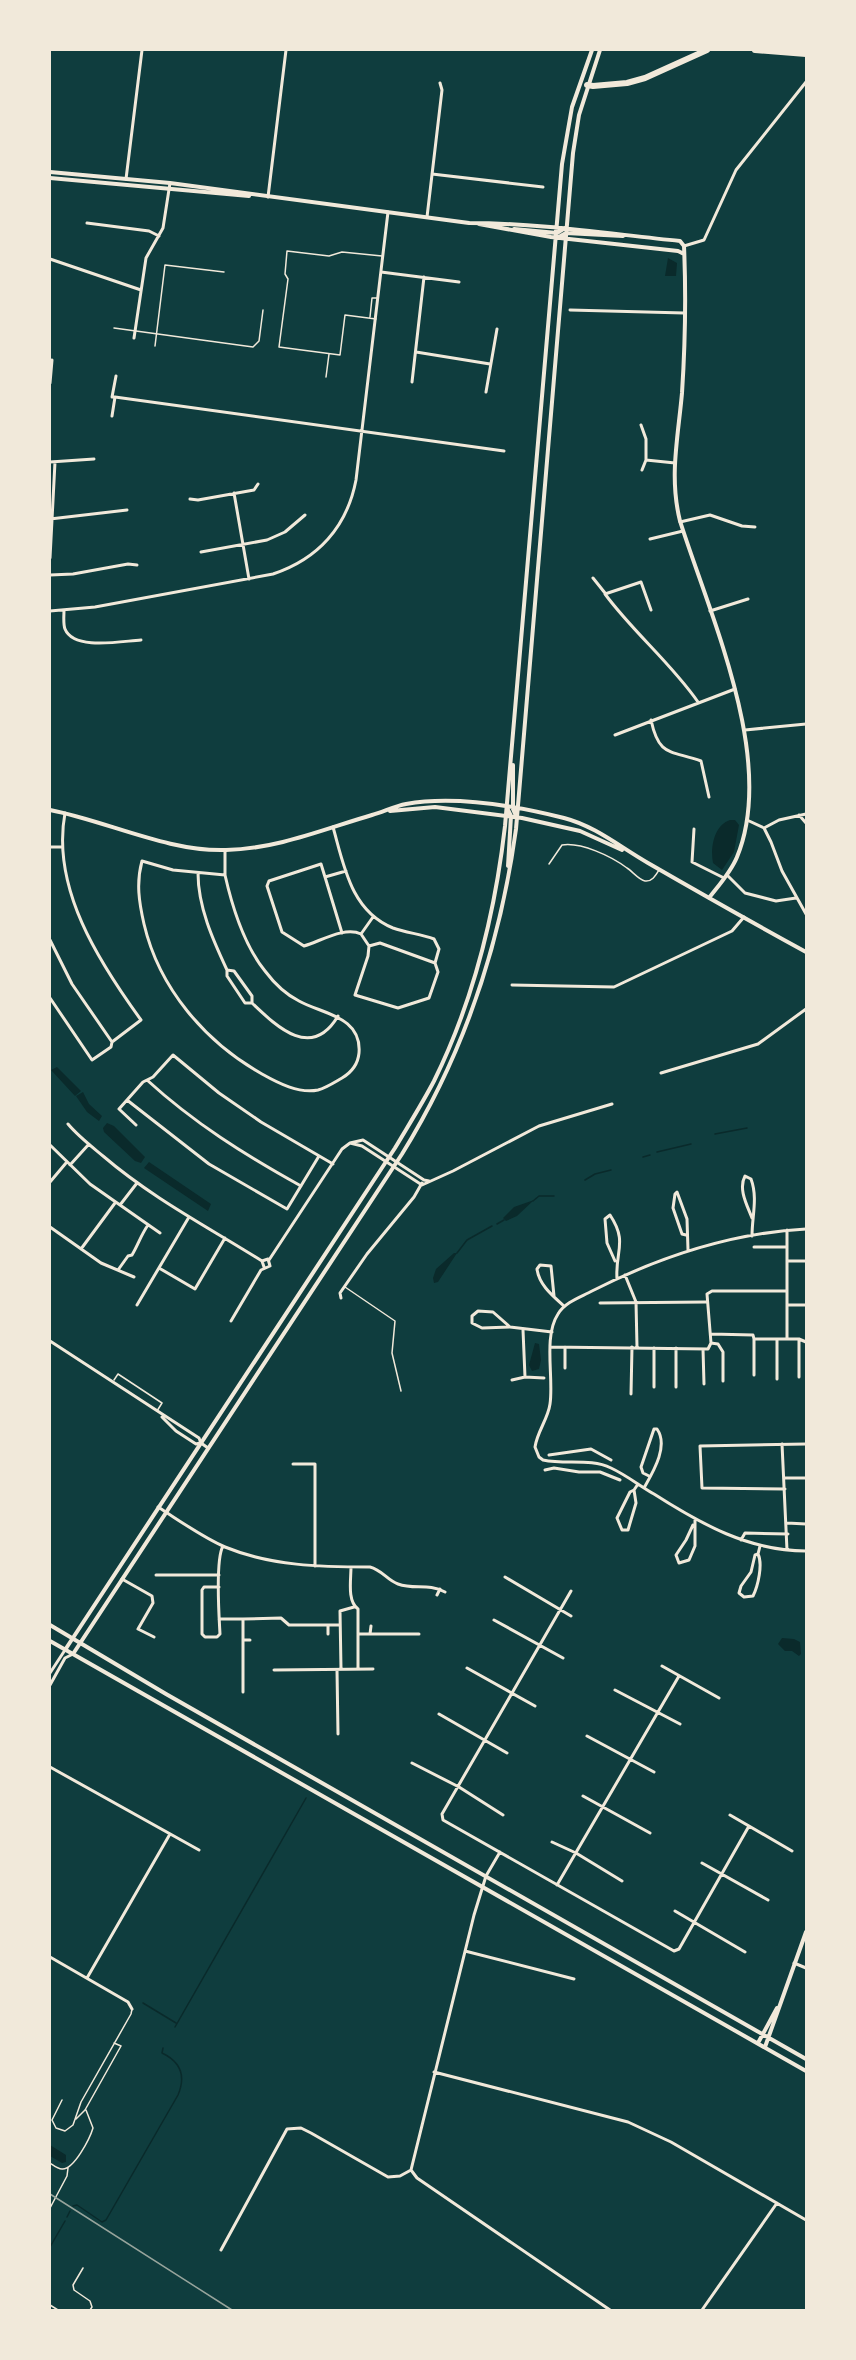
<svg xmlns="http://www.w3.org/2000/svg" width="856" height="2360" font-family="'Libre Baskerville',serif">
  <style>
    .water { fill: #0a2a2b }
    .lines { fill: none; stroke-linecap: round; stroke-linejoin: round }
    .stream { stroke: #0a2a2b; stroke-width: 1.5 }
    .service { stroke: #f1e9da; stroke-width: 1.5 }
    .minor { stroke: #f1e9da; stroke-width: 3 }
    .tertiary { stroke: #f1e9da; stroke-width: 4 }
    .motorway { stroke: #f1e9da; stroke-width: 6 }
    .rail { stroke: #97a49c; stroke-width: 1.5 }
  </style>
  <rect width="100%" height="100%" fill="#0f3d3e"/>
  <path class="water" d="M668,258L677,263L676,276H665Z
    M730,820H735L739,825L734,852L722,870L713,863C710,848 714,825 730,820Z
    M57,1067L81,1091L75,1096L51,1070Z
    M83,1092L89,1104L102,1116L99,1121L87,1112L76,1096Z
    M107,1123L114,1126L145,1157L141,1163L135,1161L104,1132L103,1128Z
    M149,1162L211,1204L208,1211L144,1168Z
    M534,1200L517,1216L506,1221L503,1218L514,1207Z
    M454,1253H457L438,1282L434,1283L433,1278L436,1269Z
    M535,1343L539,1344L541,1360L539,1369L532,1371L529,1365Z
    M782,1638L794,1639L800,1642L801,1654L799,1656L792,1651H785L778,1644Z
    M50,2145L66,2155V2162L62,2163L50,2156Z"/>
  <g class="lines">
    <path class="stream" d="M715,1134L747,1128
      M657,1152L691,1144
      M643,1157L650,1155
      M585,1180L595,1174L611,1170
      M533,1201L539,1196H554
      M497,1224L504,1220
      M457,1253L467,1240L492,1226
      M143,2003L176,2023
      M175,2027L306,1798
      M73,2206L77,2205L102,2222L106,2220L178,2095C186,2076 181,2062 162,2053L163,2048
      M67,2217L70,2211
      M50,2247L65,2221"/>
    <path class="service" d="M370,317L372,298H378
      M376,319L345,315L340,355L279,347L288,279L285,274L287,251L329,256L342,252L382,256
      M114,328L253,347L259,341L263,310
      M155,346L165,265L224,272
      M326,377L329,354
      M549,864L562,845C581,842 611,856 627,868C632,871 639,880 645,881C652,882 656,875 659,870
      M345,1287L395,1321L392,1353L401,1391
      M114,1380L118,1374L162,1403L157,1411
      M62,2100L52,2120L56,2128L65,2131L73,2125L81,2102L131,2014L132,2009
      M76,2119L85,2110L121,2046L114,2043
      M50,2163C53,2165 58,2169 62,2169C74,2170 90,2138 93,2128L86,2110
      M50,2208L67,2176L68,2168
      M83,2268L73,2285L74,2290L90,2301L92,2307L90,2310
      M50,2305L58,2310"/>
    <path class="minor" d="M432,174L543,187
      M126,179L142,50
      M268,197L286,50
      M427,217L442,90L440,83
      M87,223L149,231L159,236
      M684,246L704,240L736,170L806,82
      M50,259L141,290
      M381,272L459,282
      M570,310L684,313
      M134,338L146,258L163,228L170,183
      M416,352L490,364
      M412,382L424,277
      M50,383L52,360
      M486,392L497,329
      M115,397H112L116,376
      M112,416L115,397L504,451
      M641,425L646,439V460L675,463
      M50,462L94,459
      M642,470L646,460
      M234,493L249,579
      M190,499L198,500L254,490L258,484
      M50,519L127,510
      M680,522L710,515L742,526L755,527
      M650,539L683,531
      M201,552L267,540L285,532L305,515
      M50,558L55,462
      M50,575L73,574L128,564L137,565
      M593,578L605,593
      M64,610C64,616 63,624 65,629C74,651 122,641 141,640
      M651,610L641,582L605,594C633,632 671,663 698,702
      M50,611L95,607L273,574C318,559 347,527 356,480L388,212
      M710,611L748,599
      M651,720C659,757 670,750 701,761L709,797
      M745,730L806,724
      M615,735L735,689
      M799,815L806,823
      M747,820L764,828L779,820L806,814
      M333,827C344,866 351,911 393,928C407,933 421,934 434,939L439,949L435,963
      M764,828L771,842L782,871L806,914
      M694,829L692,862L724,878
      M50,847H62
      M225,851V875L173,870L142,861C136,883 139,902 144,924C159,988 205,1042 262,1074C278,1083 299,1094 318,1090C326,1088 335,1082 342,1078C352,1072 358,1064 359,1053C362,1016 322,1014 299,1001C285,994 274,983 265,971C244,945 232,906 225,875
      M346,871L325,877L321,864L269,881L267,886L282,932L304,946C321,941 345,926 361,934L373,917
      M198,873C198,907 213,940 227,970L234,971L252,996V1003C278,1028 312,1060 338,1016
      M727,875L745,893L776,901L796,898
      M325,877L342,933
      M361,934L369,946L380,943L435,963L438,972L429,998L398,1008L355,995L368,956L369,946
      M50,940L72,984L112,1042
      M227,970V976L245,1003H252
      M512,985L614,987L732,931L744,917
      M50,998L92,1060L111,1047L112,1042L141,1020C99,962 51,888 65,813
      M661,1073L758,1044L806,1009
      M147,1080C194,1123 245,1155 301,1186
      M127,1100L209,1164L287,1209L319,1156
      M68,1124C78,1136 91,1146 103,1156C152,1198 208,1227 262,1261
      M136,1125L119,1109L143,1082L153,1077L173,1055L219,1093L261,1122L333,1164
      M350,1143L362,1146L422,1185L453,1171L539,1126L612,1104
      M50,1145L90,1184L160,1233
      M70,1165L89,1144
      M50,1182L66,1163
      M120,1205L137,1183
      M752,1218C747,1205 738,1189 745,1176L751,1179C758,1198 752,1216 752,1236
      M50,1227L101,1263L134,1277
      M806,1229C731,1233 659,1257 592,1291C581,1297 565,1302 558,1314C543,1337 554,1378 550,1404C548,1419 537,1432 535,1447L539,1457L543,1460C566,1465 590,1458 611,1468C626,1475 640,1486 654,1494C701,1524 749,1551 806,1551
      M787,1230V1339
      M686,1235L682,1234L673,1208L675,1194L677,1192L687,1219L688,1250
      M754,1247H787
      M81,1249L115,1203
      M269,1260L342,1149L350,1143L363,1140L424,1180L429,1181
      M615,1261L607,1243L605,1219L610,1215C628,1242 615,1251 617,1279
      M787,1261H806
      M159,1268L195,1289L225,1238
      M118,1270L128,1256L132,1255C138,1245 141,1235 148,1225
      M625,1275L636,1302L637,1347
      M554,1296L551,1266L540,1265L537,1269C539,1285 553,1296 564,1306
      M341,1298L340,1293L367,1254L414,1197L422,1183
      M600,1303L706,1302
      M137,1305L189,1217
      M787,1305H806
      M231,1321L261,1270L270,1266L268,1259L262,1261L264,1267
      M510,1327L493,1312L478,1311L472,1316V1323L482,1328L510,1327L552,1332
      M523,1330L525,1377L544,1378
      M711,1334L753,1335L754,1339H799V1377
      M754,1339V1375
      M777,1339V1379
      M799,1339L806,1342
      M50,1341L199,1438L201,1443L208,1448
      M711,1343L718,1344L723,1352V1381
      M551,1347L708,1349L711,1343L707,1294L712,1291H787
      M565,1347V1368
      M654,1348V1387
      M676,1348V1387
      M703,1349L704,1384
      M512,1380L525,1377
      M631,1394L632,1347
      M162,1417L176,1431L196,1444L200,1443
      M782,1444L787,1550
      M549,1455L591,1449L611,1460
      M293,1464H315V1566
      M545,1470L554,1468L579,1472H600L620,1480
      M785,1478H806
      M644,1488C653,1472 669,1446 657,1429H654L641,1467L643,1473L649,1476
      M785,1489L702,1488L700,1446L806,1444
      M634,1490L630,1492L617,1518L622,1530H628L636,1503L634,1490L638,1484
      M158,1507C180,1521 202,1537 225,1547C271,1566 321,1567 370,1567C382,1570 387,1580 398,1584C414,1590 428,1583 445,1592
      M787,1523L806,1524
      M693,1525L686,1540L676,1555L679,1563L689,1560L695,1546V1520
      M741,1540L745,1533L788,1534
      M758,1554L755,1555L751,1572L741,1586L739,1593L744,1597L753,1596C758,1586 763,1564 758,1554L760,1546
      M351,1567C351,1580 347,1601 358,1609V1669
      M156,1575H219
      M505,1577L571,1616
      M122,1579L152,1596L153,1603L138,1629L154,1637
      M219,1587H204L202,1590V1634L205,1637H217L220,1634C219,1615 215,1560 223,1546
      M571,1591L442,1814L443,1820L674,1951L679,1949L749,1826
      M437,1595L440,1589
      M219,1619H243V1692
      M243,1619L281,1618L289,1625H340
      M494,1620L563,1658
      M328,1625V1634
      M358,1634H419
      M370,1634L371,1626
      M243,1640H250
      M662,1666L719,1698
      M467,1668L535,1706
      M341,1669L340,1611L354,1607
      M274,1670L373,1669
      M337,1670L338,1734
      M50,1673L65,1650
      M50,1685L65,1658L73,1654
      M615,1690L680,1724
      M439,1714L507,1753
      M587,1736L654,1772
      M412,1763L459,1787L503,1815
      M50,1767L199,1850
      M583,1796L650,1833
      M730,1815L792,1851
      M552,1842L576,1853L622,1881
      M500,1852L486,1876L474,1915L411,2170L417,2178L610,2310
      M702,1863L768,1900
      M557,1885L679,1676
      M675,1911L745,1952
      M465,1951L574,1979
      M50,1957L128,2002L132,2009
      M794,1963L806,1968
      M87,1978L170,1834
      M434,2072L628,2122L671,2142L806,2220
      M221,2250L287,2129L301,2128L311,2133L388,2177L400,2176L411,2170
      M702,2310L777,2203"/>
    <path class="tertiary" d="M50,172L170,183L469,223
      M50,178L249,196
      M469,223C540,223 610,234 680,241L684,246C686,292 685,347 682,393C678,438 669,477 680,521C710,616 777,760 737,857C731,872 719,885 709,898
      M479,224L551,237L678,251L684,254
      M514,229L557,233L565,228
      M557,238L566,233L623,236
      M513,765V809L516,816
      M507,808L511,816L508,866
      M50,810C107,821 168,852 226,850C277,849 324,829 372,815C383,812 395,806 406,804C455,795 516,806 564,818C595,826 620,847 648,863C700,893 753,923 806,952
      M390,811L435,807L522,818L580,831L622,850
      M50,1625L166,1694L806,2059
      M50,1641L806,2071
      M65,1650L395,1148C408,1126 422,1104 434,1081C473,1002 495,913 505,826L562,164L572,107L592,50
      M73,1654L402,1154C464,1054 500,946 516,829L573,153L579,115L600,50
      M758,2043L777,2008
      M765,2047L806,1932"/>
    <path class="motorway" d="M755,50L806,54
      M587,85L593,86L627,83L645,78L707,50"/>
    <path class="rail" d="M50,2194L232,2310"/>
  </g>
  <rect width="856" height="2360" fill="none" stroke="#f1e9da" stroke-width="102"/>
</svg>
